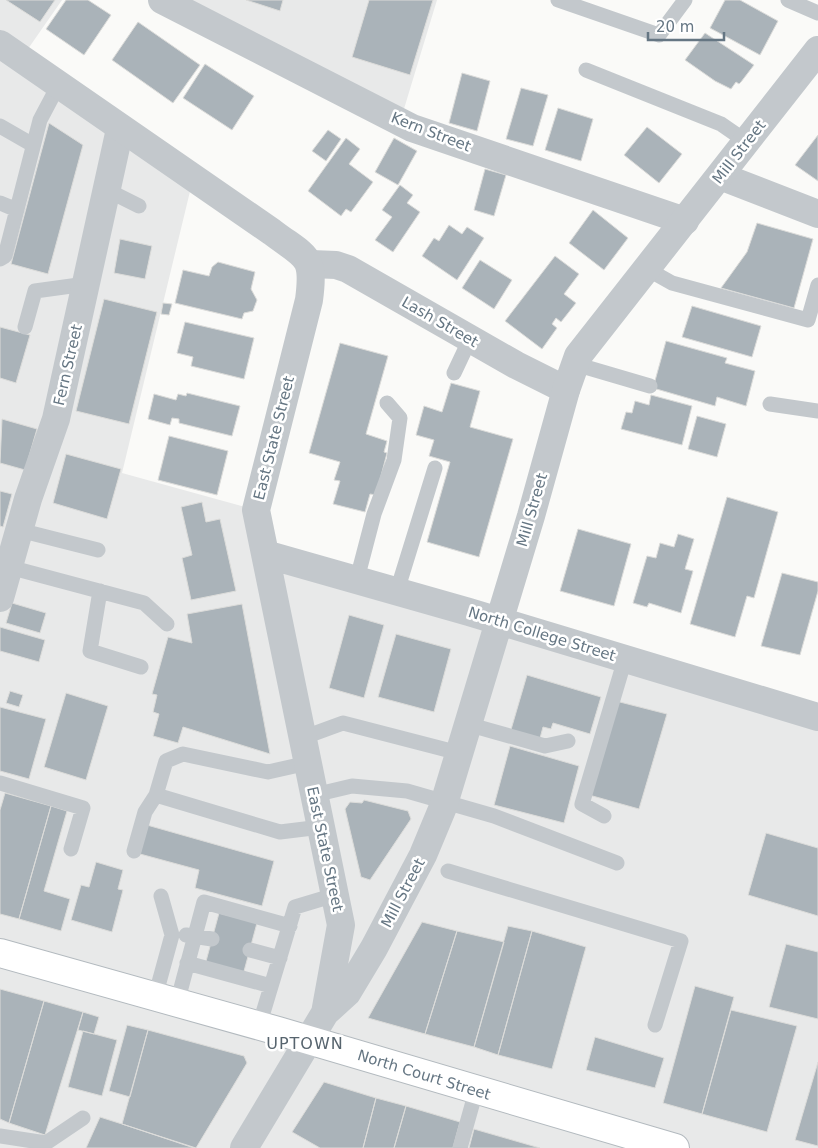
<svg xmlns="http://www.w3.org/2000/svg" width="818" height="1148" font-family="'DejaVu Sans',sans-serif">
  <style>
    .built { fill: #e8e9e9 }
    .building { fill: #aab3b9; stroke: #dcdcda }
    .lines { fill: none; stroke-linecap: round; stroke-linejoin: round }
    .secondary-casing { stroke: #b3babf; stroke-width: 30 }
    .service { stroke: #c3c8cc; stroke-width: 15 }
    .minor { stroke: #c3c8cc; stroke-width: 28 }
    .tertiary { stroke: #c3c8cc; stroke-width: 28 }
    .secondary { stroke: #fff; stroke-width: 28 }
    .labels { text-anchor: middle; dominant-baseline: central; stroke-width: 5; stroke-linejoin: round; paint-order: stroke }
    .street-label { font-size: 15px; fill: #657683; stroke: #fff }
    .neighbourhood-label { font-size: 16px; letter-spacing: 1px; fill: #57646e; stroke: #fff }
  </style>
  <rect width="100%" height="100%" fill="#fafaf8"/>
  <path class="built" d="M0,0H62L21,59L193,179L122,473L256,510L265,554L818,717V1148H0Z
    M162,0H437L400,122Z"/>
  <path class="building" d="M6,0H55L40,22Z
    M66,0H88L111,15L84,55L46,29Z
    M246,0H283L280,11Z
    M369,0H433L410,75L352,57Z
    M725,0H740L778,21L760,55L710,28Z
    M138,22L200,65L173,103L112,60Z
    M705,33L754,65L741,82L739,84L736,82L731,89L715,81L685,60Z
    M205,64L254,96L232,130L183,98Z
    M462,73L490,81L477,131L449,123Z
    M521,88L548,95L533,146L506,139Z
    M558,108L593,119L581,161L545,150Z
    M49,123L83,145L48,274L11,264Z
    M647,127L682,154L659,183L624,155Z
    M328,130L341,139L326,161L312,151Z
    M818,135V181L795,165Z
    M346,138L360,149L349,164L373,182L351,212L346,209L341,216L308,191Z
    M394,138L417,151L398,185L375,172Z
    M485,169L506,175L494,216L474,210Z
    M400,185L413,195L407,203L420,212L393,252L375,240L392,217L382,210Z
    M593,210L628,238L604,270L569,243Z
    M757,223L813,239L794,308L721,288L747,252Z
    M449,225L462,234L467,227L484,238L457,280L422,256L434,238L439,241Z
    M120,239L152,246L145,279L114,273Z
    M555,256L579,274L564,294L576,303L561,322L556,318L552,324L557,328L542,349L505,321Z
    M480,260L512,280L494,309L462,288Z
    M218,262L255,272L251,289L257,300L253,311L244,313L242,319L175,303L183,270L209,276L212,267Z
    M104,299L157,312L129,424L76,411Z
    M163,303L172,304L169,315L161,314Z
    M692,306L761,326L752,357L682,337Z
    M185,322L254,338L244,379L191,366L193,357L177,353Z
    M0,327L30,335L16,383L0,378Z
    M666,341L727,358L725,363L755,371L746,406L717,397L715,406L653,388Z
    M340,343L388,356L366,434L387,441L384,452L387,453L376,495L370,494L365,512L333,504L340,481L334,480L340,462L309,453Z
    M451,383L480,391L470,427L513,439L479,557L427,542L450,462L429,456L434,440L416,435L424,406L442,412Z
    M187,393L240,406L232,436L179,423V419L172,418L170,425L148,419L154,394L176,400L178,394L186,396Z
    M651,395L692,406L682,445L621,429L626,412L632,413L635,401L649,405Z
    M697,416L726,424L717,457L688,449Z
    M2,419L37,429L25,470L0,463Z
    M169,436L228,451L217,495L158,480Z
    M66,454L121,469L107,519L53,503Z
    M0,491L12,494L3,527L0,526Z
    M727,497L778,512L754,598L747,596L735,637L690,624Z
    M202,502L206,522L220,519L236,591L191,600L182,558L192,555L181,507Z
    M578,529L631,544L614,606L560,591Z
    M678,534L694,539L685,569L693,571L681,613L649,603L647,607L633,603L647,556L656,558L660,543L674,547Z
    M782,573L818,582V591L800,655L761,646Z
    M12,603L46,613L40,633L6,623Z
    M242,604L270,754L183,727L178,743L153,736L159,714L153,712L157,695L152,694L168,637L192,643L187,614Z
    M349,615L384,625L364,698L329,688Z
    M0,627L45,640L39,662L0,651Z
    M396,634L451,649L434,712L378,697Z
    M527,675L601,697L590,734L553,723L551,729L543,727L539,742L510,733Z
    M10,691L23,695L19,707L6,703Z
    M66,693L108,706L86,780L44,767Z
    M616,701L667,714L639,809L589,795Z
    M0,707L46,719L29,779L0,771Z
    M510,746L579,766L564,823L494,805Z
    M5,793L51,806L19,919L0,914V810Z
    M364,800L408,811L411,819L370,880L361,877L345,809L350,802L362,803Z
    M51,806L67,811L44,891L70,899L61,931L19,919Z
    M147,825L274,861L262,906L195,888L199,870L140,854Z
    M766,833L818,848V916L748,895Z
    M96,862L123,870L118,889L123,890L112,932L71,920L81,885L89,887Z
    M219,913L257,923L243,975L205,965Z
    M422,922L457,931L425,1034L368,1018Z
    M508,926L532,931L498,1055L474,1047Z
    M457,931L504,942L474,1047L425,1034Z
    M532,931L586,947L552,1069L498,1055Z
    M786,944L818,952V1019L769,1007Z
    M695,986L734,997L702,1114L663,1103Z
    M0,989L44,1001L9,1123L0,1119Z
    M44,1001L83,1012L45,1135L9,1123Z
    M731,1010L797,1026L767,1132L702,1114Z
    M83,1012L99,1017L94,1034L78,1030Z
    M127,1025L148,1030L130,1097L109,1091Z
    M148,1030L244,1056L247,1063L196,1148L122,1124Z
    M83,1031L117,1040L102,1096L68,1087Z
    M595,1037L664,1058L655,1088L586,1070Z
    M818,1062V1146L795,1140Z
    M324,1082L376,1098L363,1148H320L292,1132Z
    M376,1098L406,1106L394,1148H363Z
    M406,1106L460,1122L453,1148H394Z
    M100,1117L122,1124L194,1148H86Z
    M474,1129L540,1148H469Z"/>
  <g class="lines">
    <defs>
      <path id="secondary" d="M0,953L278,1031L675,1148"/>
    </defs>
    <use href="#secondary" class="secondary-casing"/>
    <path class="service" d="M558,0L659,35L685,0
      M788,0L818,13
      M586,70L721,124L747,142
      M0,126L33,145
      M107,190L139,206
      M0,203L17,210
      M0,259L5,256L40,120L58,86
      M647,269L672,283L808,320L818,285
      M25,327L35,291L86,284
      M575,364L650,386
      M454,373L470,339
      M770,404L818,411
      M19,530L98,550
      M9,567L144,603L167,624
      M357,579L374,514L394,460L400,418L387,403
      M100,591L90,651L141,667
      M397,591L435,468
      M467,724L545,746L568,741
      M302,738L343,723L459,753
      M308,763L268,772L183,754L166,761L156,795L280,832L321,827
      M0,783L83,808L71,849
      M314,795L352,786L407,791L494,816L617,863
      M604,816L582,804L625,659
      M134,851L145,812L156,795
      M448,871L681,941L655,1025
      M186,935L212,939
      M250,950L280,958
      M187,963L271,986
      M155,997L172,935L161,896
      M177,1003L204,902L290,926
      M259,1026L295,907L335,895
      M0,1136L46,1143L83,1118
      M460,1148L476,1091"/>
    <path class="minor" d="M162,0L412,128L685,221
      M720,176L818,214
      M311,264L336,265L348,269L516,365L566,390
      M0,598L28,499L56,419L120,129"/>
    <path class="tertiary" d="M0,44L272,232C306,258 315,254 309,300L256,510L341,925L325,1013L244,1148
      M265,554L469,612L818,717
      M325,1013L347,993L374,948L423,855L443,807L531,516L566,390L578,356L818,50"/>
    <use href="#secondary" class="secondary"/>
  </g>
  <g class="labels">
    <g class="street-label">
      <text transform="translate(431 132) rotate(21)">Kern Street</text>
      <text transform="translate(739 152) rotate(-52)">Mill Street</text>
      <text transform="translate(440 322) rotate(30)">Lash Street</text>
      <text transform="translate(68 365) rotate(-77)">Fern Street</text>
      <text transform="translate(274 438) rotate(-76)">East State Street</text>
      <text transform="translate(532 510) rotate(-74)">Mill Street</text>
      <text transform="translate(542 634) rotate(17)">North College Street</text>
      <text transform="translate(325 849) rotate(78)">East State Street</text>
      <text transform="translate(403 893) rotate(-62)">Mill Street</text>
      <text transform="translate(424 1075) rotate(17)">North Court Street</text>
    </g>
    <g class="neighbourhood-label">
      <text x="305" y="1043">UPTOWN</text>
    </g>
  </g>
  <path d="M648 32v8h76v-8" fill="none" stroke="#657683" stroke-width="2.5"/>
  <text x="656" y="32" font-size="15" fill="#657683" stroke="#ffffff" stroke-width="4" paint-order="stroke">20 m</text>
</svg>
